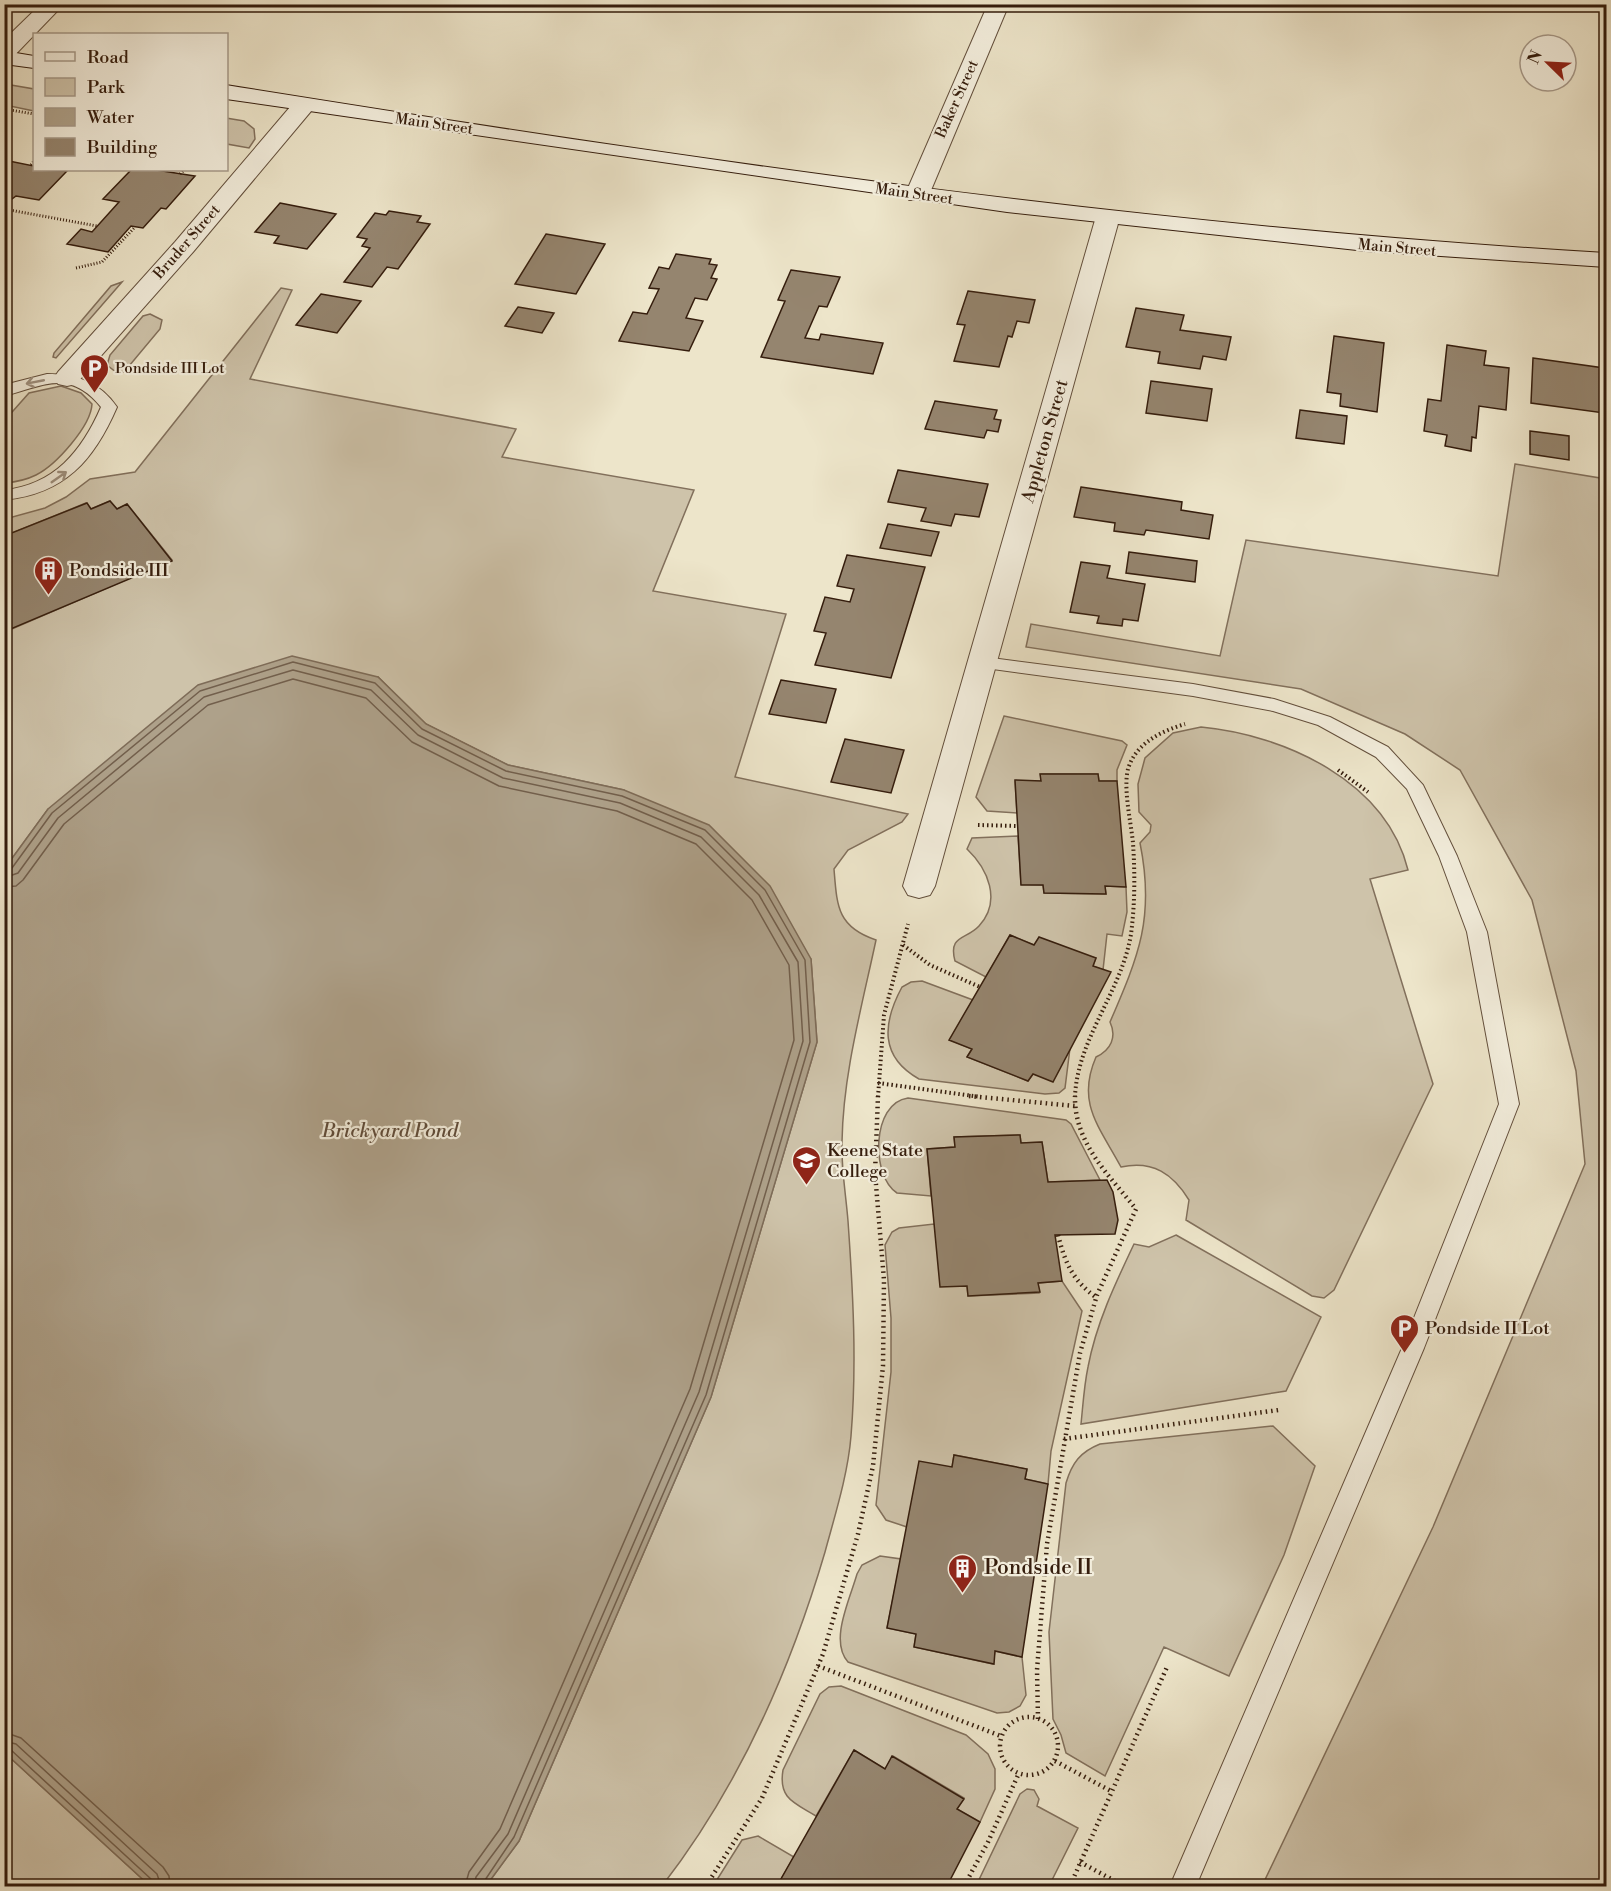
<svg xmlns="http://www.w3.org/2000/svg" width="1611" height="1891" font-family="'Libre Bodoni',serif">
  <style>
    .green { fill: #cec3aa; stroke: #82705c; stroke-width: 1.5 }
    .water { fill: #aea18a; stroke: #7e6c58; stroke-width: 1.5 }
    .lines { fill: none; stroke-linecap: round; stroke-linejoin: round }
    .shore { stroke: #725f4c; stroke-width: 1.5 }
    .building { fill: #95856f; stroke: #351d0d; stroke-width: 1.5 }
    .service-casing { stroke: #634f3c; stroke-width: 2 }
    .minor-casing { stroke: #634f3c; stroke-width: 2 }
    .secondary-casing { stroke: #351d0d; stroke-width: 2 }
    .path-far2 { stroke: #351d0d; stroke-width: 3; stroke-dasharray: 1 2; stroke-linecap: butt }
    .path-far1 { stroke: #351d0d; stroke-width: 4; stroke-dasharray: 1.5 3; stroke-linecap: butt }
    .path { stroke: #351d0d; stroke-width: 4.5; stroke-dasharray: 1.5 4; stroke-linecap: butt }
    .service { fill: #f3eedd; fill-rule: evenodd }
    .minor { fill: #f3eedd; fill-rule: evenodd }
    .secondary { fill: #f3eedd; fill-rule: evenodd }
    .oneway { stroke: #9e907f }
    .labels { text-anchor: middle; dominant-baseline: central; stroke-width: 4.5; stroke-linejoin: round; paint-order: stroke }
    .far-street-label { font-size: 15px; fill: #351d0d; stroke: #f3eedd }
    .far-poi-label { font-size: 15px; fill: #351d0d; stroke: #f3eedd; text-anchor: start }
    .street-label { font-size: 18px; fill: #351d0d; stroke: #f3eedd }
    .poi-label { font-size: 18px; fill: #351d0d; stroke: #f3eedd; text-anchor: start }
    .water-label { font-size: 20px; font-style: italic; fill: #5f4b39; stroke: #f3eedd }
    .near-poi-label { font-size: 21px; fill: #351d0d; stroke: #f3eedd; text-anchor: start }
  </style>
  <rect width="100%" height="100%" fill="#ede5ca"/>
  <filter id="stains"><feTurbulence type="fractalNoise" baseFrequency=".00333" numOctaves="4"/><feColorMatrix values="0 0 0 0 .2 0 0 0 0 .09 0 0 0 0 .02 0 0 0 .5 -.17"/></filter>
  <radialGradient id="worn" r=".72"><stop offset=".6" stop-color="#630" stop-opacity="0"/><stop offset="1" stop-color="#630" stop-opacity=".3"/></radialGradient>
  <path class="green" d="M5,84L34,89V111L5,105Z
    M226,118L244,121L254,129L255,139L249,148L227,144Z
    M122,282L56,358L53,357L54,353L111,286Z
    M281,288L292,290L250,379L516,429L502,457L694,490L653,591L786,614L735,777L908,814L902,822L848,850L834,869C837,906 837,927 876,940C862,1006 843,1074 842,1142C841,1168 846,1195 848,1221C853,1292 857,1364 851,1436C848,1474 835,1515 825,1552C790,1671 738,1788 662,1886H486L519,1841L711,1397L817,1042L811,959L624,790L508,765L426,724L378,677L48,809L5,868V629L7,631L172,560L127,504L117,509L110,501L91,509L86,503L5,536V519L45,508L66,497L90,479L135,472Z
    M150,314L162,320L160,329L124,372L117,373L107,365L110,355L143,316Z
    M61,386L81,393L92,404C91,426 56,465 36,475C26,480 16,482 5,483V420L29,393Z
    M1515,464L1606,479V618L1601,674L1606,697V1886H1262L1433,1527L1585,1164L1576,1071L1532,900L1460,770L1405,734L1301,689L1026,647L1031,624L1220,656L1246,540L1498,576Z
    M1004,716L1122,741L1127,745L1117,770V781H1099L1098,774H1041V781H1015L1017,813L987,811L976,797Z
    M1201,727C1285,735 1386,781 1408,870L1370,879L1433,1084L1334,1290L1324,1298L1312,1296L1186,1220L1189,1200C1173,1174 1153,1160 1121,1167C1099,1126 1076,1103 1096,1057C1111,1050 1117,1037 1110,1022C1139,955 1155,917 1140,843L1150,832L1151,825L1139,812L1138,784L1145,758L1173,733Z
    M1018,836L1021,884L1043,885L1044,893L1106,894L1105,886L1126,887L1127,912L1122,936L1107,934L1103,970L1093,966L1096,958L1034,945L1010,935L986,977L955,961C948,935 966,940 979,926C1002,901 988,869 967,849L972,838Z
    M922,981L973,1000L950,1040L972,1049L967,1057L1028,1081L1033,1074L1070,1048L1065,1088L1059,1093L1045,1094L919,1079C880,1057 882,1024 902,987L911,982Z
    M908,1098L1066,1120L1071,1124L1100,1180L1048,1182L1042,1142L1021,1143L1020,1135L954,1137L955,1147L927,1149L931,1196L897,1193C871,1177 871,1103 908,1098Z
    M934,1224L967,1286L968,1296L1039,1293L1038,1283L1062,1281L1082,1311L1051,1451L1048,1484L1025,1479L1027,1469L954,1455L952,1467L907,1527L886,1520L876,1505L891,1372V1318L885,1245L892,1232L899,1228Z
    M1176,1235L1321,1317L1286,1391L1081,1424C1083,1405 1084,1386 1088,1367C1096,1324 1115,1284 1134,1244L1149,1247Z
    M1273,1426L1315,1466L1284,1555L1229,1676L1164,1647L1105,1776L1066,1753L1061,1735L1053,1719L1049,1632L1066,1483C1072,1463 1080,1452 1100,1444Z
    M880,1556L901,1559L887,1628L916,1634L914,1647L993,1664L995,1651L1022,1657L1026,1695L1020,1706L1009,1712L997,1713L848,1662C829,1641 850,1599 857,1574L862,1565Z
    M841,1686L966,1735L988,1754L995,1769V1789L980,1822L957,1809L964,1798L893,1756L885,1769L854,1750L816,1816C795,1803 778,1799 783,1770L820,1694L829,1687Z
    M4,1753H5L150,1886H5Z
    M1027,1789L1034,1790L1039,1799L1037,1806L1078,1828L1049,1886H976L1020,1794Z
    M758,1836L794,1857L777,1886H713L742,1840Z"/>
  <path class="water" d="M292,656L378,677L426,724L508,765L624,790L709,825L770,886L811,959L817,1042L711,1397L519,1841L486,1886H150L5,1753V868L48,809L198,685Z"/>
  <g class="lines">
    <path class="shore" d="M4,871L12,868L52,813L200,691L293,662L375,683L422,729L506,771L622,796L705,830L765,890L805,960L810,1042L706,1395L514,1837L481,1886
      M4,878L18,873L58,818L204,697L293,670L371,690L418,735L503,778L620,803L701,837L759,895L798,962L803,1041L699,1392L508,1834L476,1877L474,1886
      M4,887L16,886L23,880L64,824L208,705L293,679L366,698L412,742L499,786L617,811L696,844L752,900L789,965L794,1040L690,1389L500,1829L469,1872L465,1886
      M4,1732L21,1738L163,1867L169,1876L170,1886
      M4,1741L16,1744L157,1874L161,1886
      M4,1749L11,1750L151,1879L154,1886"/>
  </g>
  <path class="building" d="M4,160L34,166V170L67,171L39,200L16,196L4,205Z
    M131,170H156L195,176L166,209L161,208L143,228L131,226L108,252L67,244L81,229L92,232L119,202L103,199Z
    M280,203L336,214L307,249L274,243L279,236L255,232Z
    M389,211L421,216L417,222L430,224L398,269L387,267L372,287L344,282L370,248L362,246L367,239L357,237L375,213L386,215Z
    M546,234L605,244L576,294L515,284Z
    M676,254L711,259L709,264L717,265L711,278L717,279L707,300L695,298L686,318L703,321L689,351L619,341L633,312L647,314L659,289L649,288L659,267L669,269Z
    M791,270L840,277L827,307L819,306L805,338L819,340L821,334L883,343L873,374L761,357L785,301L778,300Z
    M968,291L1035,300L1029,323L1017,321L1012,337L1008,336L999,367L954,361L965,325L957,324Z
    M321,294L361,301L337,333L296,325Z
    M518,307L554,313L542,333L505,326Z
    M1136,308L1184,315L1180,330L1231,337L1226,360L1203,356L1200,369L1158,363L1160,352L1126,347Z
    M1334,336L1384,343L1377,412L1340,406L1341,394L1327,392Z
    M1447,345L1486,351L1484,365L1509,368L1506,410L1479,406L1476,438L1472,437L1471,451L1445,446L1447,435L1424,431L1428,399L1441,401Z
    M1533,358L1604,368V413L1531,403Z
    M1151,381L1212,389L1207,421L1146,413Z
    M935,401L997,410L994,419L1001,420L998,432L987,430L984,438L925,429Z
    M1300,410L1347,416L1344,444L1296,438Z
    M1530,431L1569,436V460L1530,454Z
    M898,470L988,484L979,517L955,514L951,526L921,521L926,508L888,502Z
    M1081,487L1182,502L1181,510L1213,515L1209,539L1146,530L1144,535L1114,531L1115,523L1074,517Z
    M110,501L117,509L127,504L172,561L6,631L4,536L87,503L91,509Z
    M888,524L939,532L931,556L880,548Z
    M1129,552L1197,561L1195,582L1126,573Z
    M847,555L925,567L891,678L815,665L826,633L814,631L825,597L850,602L854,589L837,586Z
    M1081,562L1110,566L1107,578L1145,584L1138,621L1123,619L1122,626L1097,623L1099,616L1070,612Z
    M781,680L836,689L826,723L769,714Z
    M845,739L904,750L891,793L831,782Z
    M1040,774H1098L1099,781H1117L1126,887L1105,886L1106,894L1044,893L1043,885H1021L1015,780L1041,781Z
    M1010,935L1034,945L1039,937L1096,958L1093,966L1111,972L1053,1082L1033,1074L1028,1081L967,1057L972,1049L949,1040Z
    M1020,1135L1021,1143L1042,1142L1048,1182L1107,1180L1113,1192L1118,1220L1115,1234L1055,1235L1062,1281L1038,1283L1040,1292L968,1296L967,1286L940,1287L927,1149L955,1147L954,1137Z
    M954,1455L1027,1469L1025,1479L1048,1484L1022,1657L995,1651L994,1664L914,1647L916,1634L887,1628L919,1461L952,1467Z
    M854,1750L885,1769L892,1756L964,1799L957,1809L980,1822L947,1886H777Z"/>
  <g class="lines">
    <defs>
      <path id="service" d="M47,374C76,374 100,382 117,407C94,460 65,494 4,500V490C54,485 82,451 101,407C69,368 43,386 4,396V385Z
        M984,657L1193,684L1274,699L1330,717L1388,747L1423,785L1457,856L1487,932L1519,1104L1424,1348L1196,1886H1170L1402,1348L1499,1104L1467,932L1439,856L1407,789L1376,757L1318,725L1273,711L1193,696L978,667L975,663L978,659Z"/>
      <path id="minor" d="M41,4H64L12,58L4,59V40Z
        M988,4H1009L929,195L925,200H909L905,195Z
        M304,98L312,100L315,105L312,110L193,252L76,384L67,386L58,384L54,378L58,372L175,242L296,100Z
        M1107,213L1115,215L1119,220L935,886L930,895L919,898L908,895L903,886L1095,220L1099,215Z"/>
      <path id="secondary" d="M4,51L34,56V68L4,64Z
        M226,85C684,159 1143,226 1606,253V267L1366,251L1007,212L226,99Z"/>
    </defs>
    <use href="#service" class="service-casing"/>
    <use href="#minor" class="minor-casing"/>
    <use href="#secondary" class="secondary-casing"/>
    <path class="path-far2" d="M4,109L34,114
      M31,165L34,161
      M180,174L184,170
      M4,209L97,226
      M76,268L102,262L135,227"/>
    <path class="path-far1" d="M1338,770L1368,792
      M978,825L1018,826
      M903,945L930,965L980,987
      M878,1083L981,1097
      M878,1097L884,1015L908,924
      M1075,1097C1077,1039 1122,991 1131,934C1135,904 1135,873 1133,843C1131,822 1122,784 1129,766C1138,742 1162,731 1185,724"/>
    <path class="path" d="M969,1096L1075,1106
      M1058,1235C1065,1263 1073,1281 1097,1298
      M1064,1439L1279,1410
      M818,1666L1001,1736
      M1000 1746a29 29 0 1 1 58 0a29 29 0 1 1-58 0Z
      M1038,1719L1037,1670L1047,1544L1080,1353L1097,1295L1136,1209C1109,1175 1074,1143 1075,1096
      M1055,1761L1111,1791
      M1080,1862L1124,1886
      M706,1886L762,1798L823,1654L858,1534L873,1466L883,1366L884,1280L875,1173L878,1096
      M964,1886L988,1842L1019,1773
      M1070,1886L1167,1667"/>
    <use href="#service" class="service"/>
    <use href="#minor" class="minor"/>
    <use href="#secondary" class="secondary"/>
  </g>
  <defs><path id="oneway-shaft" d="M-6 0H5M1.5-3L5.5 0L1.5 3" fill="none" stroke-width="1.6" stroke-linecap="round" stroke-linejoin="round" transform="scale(1.5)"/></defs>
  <g class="oneway">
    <use href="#oneway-shaft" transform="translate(35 382) rotate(169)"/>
    <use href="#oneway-shaft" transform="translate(59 477) rotate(-35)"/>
  </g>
  <defs>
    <symbol id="parking-pin" viewBox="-11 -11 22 30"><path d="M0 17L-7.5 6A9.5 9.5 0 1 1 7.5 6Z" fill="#8f2418" stroke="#f3eedd"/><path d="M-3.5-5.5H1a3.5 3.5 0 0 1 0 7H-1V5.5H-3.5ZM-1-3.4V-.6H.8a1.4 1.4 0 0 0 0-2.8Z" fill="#fff"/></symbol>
    <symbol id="building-pin" viewBox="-11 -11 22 30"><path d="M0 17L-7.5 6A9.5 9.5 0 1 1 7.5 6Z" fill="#8f2418" stroke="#f3eedd"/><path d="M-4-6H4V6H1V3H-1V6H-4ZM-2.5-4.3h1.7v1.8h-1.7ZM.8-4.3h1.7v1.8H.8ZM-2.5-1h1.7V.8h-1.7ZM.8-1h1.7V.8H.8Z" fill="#fff"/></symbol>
    <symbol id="university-pin" viewBox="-11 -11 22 30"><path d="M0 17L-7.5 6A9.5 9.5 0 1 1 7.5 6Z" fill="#8f2418" stroke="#f3eedd"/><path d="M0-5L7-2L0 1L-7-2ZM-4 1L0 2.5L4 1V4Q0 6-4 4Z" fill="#fff"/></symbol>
  </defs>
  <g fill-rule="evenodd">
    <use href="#parking-pin" x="78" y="352" width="33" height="45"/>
    <use href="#building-pin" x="32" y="554" width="33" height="45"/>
    <use href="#university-pin" x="790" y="1144" width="33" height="45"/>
    <use href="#parking-pin" x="1388" y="1312" width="33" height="45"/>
    <use href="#building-pin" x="946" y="1552" width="33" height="45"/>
  </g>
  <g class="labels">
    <g class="far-street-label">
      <text transform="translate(957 99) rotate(-66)">Baker Street</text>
      <text transform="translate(434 124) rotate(8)">Main Street</text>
      <text transform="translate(914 194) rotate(8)">Main Street</text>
      <text transform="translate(187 242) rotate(-49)">Bruder Street</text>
      <text transform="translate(1397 248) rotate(5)">Main Street</text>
    </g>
    <g class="far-poi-label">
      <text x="115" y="368">Pondside III Lot</text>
    </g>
    <g class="street-label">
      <text transform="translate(1045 441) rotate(-74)">Appleton Street</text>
    </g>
    <g class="poi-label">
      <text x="69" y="570">Pondside III</text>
      <text x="827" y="1150">Keene State<tspan x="827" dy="21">College</tspan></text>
      <text x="1425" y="1328">Pondside II Lot</text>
    </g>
    <g class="water-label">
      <text x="390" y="1131">Brickyard Pond</text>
    </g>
    <g class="near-poi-label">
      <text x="984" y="1568">Pondside II</text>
    </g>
  </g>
  <rect width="1611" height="1891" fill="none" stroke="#ede5ca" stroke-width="24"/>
  <rect x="6" y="6" width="1599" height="1879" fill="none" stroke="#351d0d" stroke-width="3"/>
  <rect x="12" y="12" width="1587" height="1867" fill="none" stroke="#351d0d" stroke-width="1.5"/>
  <rect x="33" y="33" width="195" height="138" fill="#f3eedd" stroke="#a79a8a" stroke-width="1.5"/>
  <rect x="45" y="52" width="30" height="9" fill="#f3eedd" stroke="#a79a8a" stroke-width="1.5"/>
  <text x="87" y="63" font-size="18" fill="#351d0d">Road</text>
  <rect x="45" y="78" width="30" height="18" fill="#cec3aa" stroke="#a79a8a" stroke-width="1.5"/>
  <text x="87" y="93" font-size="18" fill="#351d0d">Park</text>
  <rect x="45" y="108" width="30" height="18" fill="#aea18a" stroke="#a79a8a" stroke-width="1.5"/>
  <text x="87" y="123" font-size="18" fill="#351d0d">Water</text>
  <rect x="45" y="138" width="30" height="18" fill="#95856f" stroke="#a79a8a" stroke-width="1.5"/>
  <text x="87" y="153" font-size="18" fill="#351d0d">Building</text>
  <g transform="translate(1548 63) rotate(294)"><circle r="28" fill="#f3eedd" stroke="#a79a8a" stroke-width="1.5"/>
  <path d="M0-4.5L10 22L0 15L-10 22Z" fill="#8f2418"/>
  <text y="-9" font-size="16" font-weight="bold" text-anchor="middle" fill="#351d0d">N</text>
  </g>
  <rect width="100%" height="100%" filter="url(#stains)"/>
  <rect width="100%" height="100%" fill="url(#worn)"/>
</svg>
